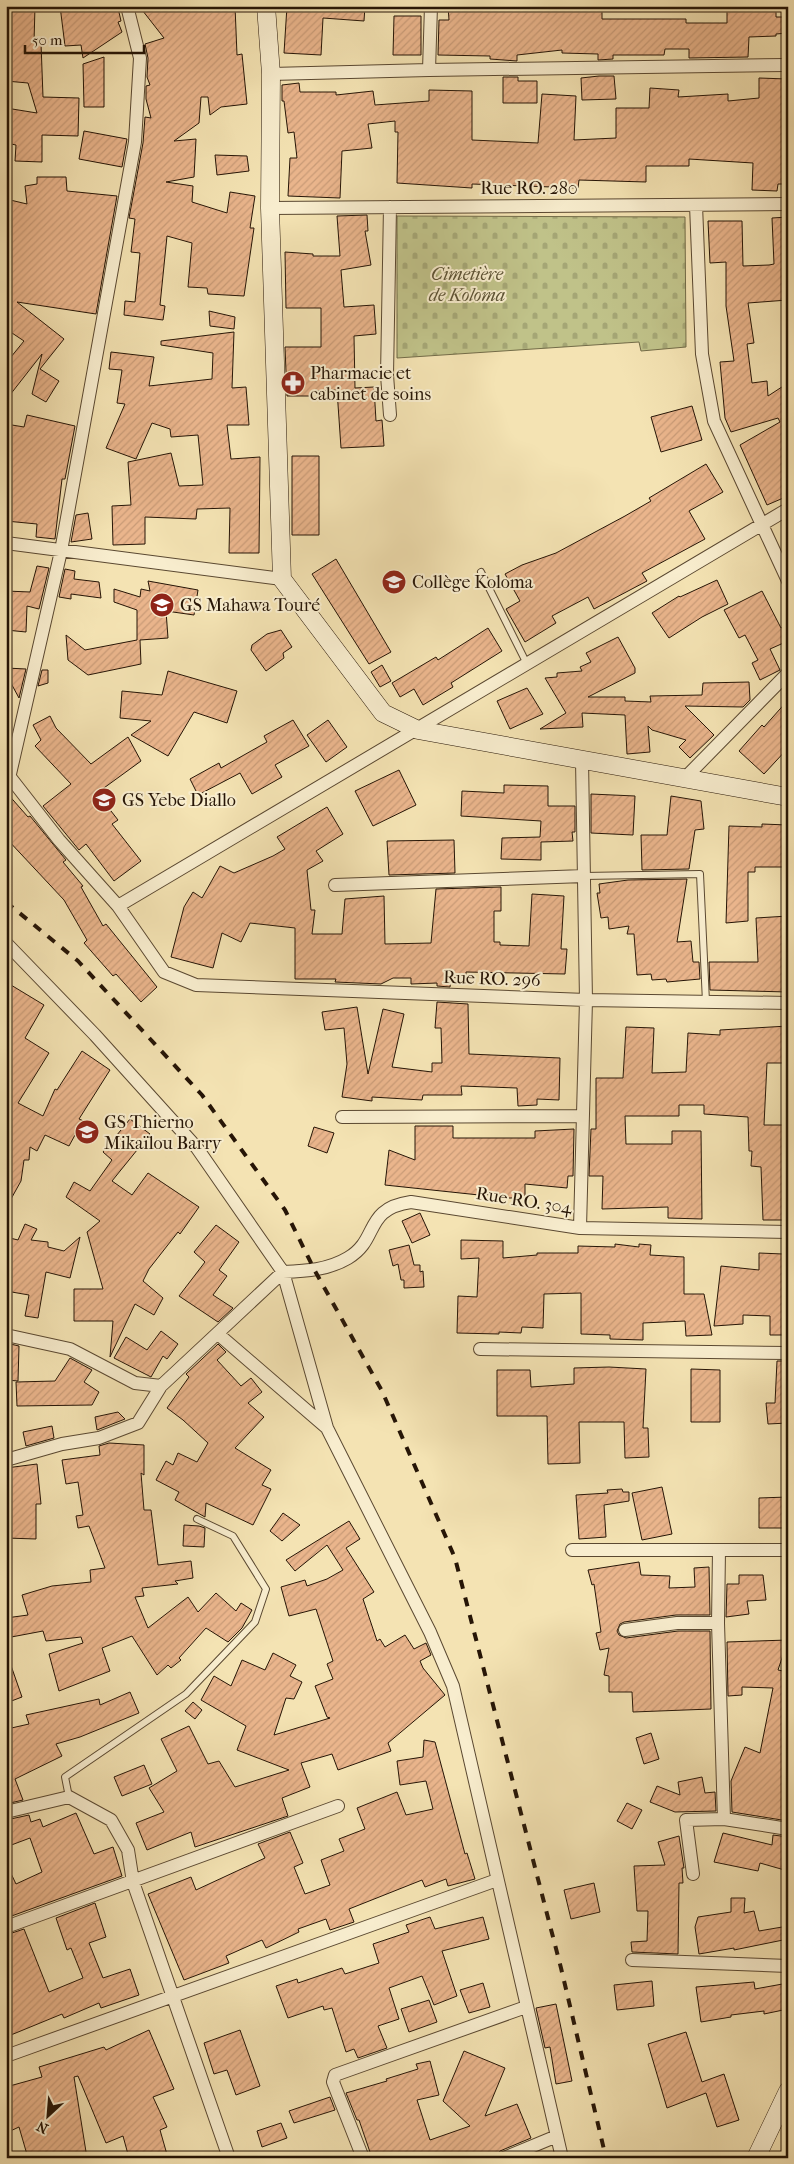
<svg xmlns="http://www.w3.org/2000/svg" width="794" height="2164" font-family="'IM FELL French Canon',serif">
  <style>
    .cemetery { fill: url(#cemetery-stones); stroke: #736c48 }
    .building { fill: url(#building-hatch); stroke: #261506 }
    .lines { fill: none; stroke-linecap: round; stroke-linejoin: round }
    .lane-casing { stroke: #5a4831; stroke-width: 8 }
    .street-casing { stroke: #5a4831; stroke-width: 14 }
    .secondary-casing { stroke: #261506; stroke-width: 19 }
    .lane { stroke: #f8edce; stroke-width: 6 }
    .street { stroke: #f8edce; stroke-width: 12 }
    .secondary { stroke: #f8edce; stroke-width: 18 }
    .rail { stroke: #261506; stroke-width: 4; stroke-dasharray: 9 9; stroke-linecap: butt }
    .labels { text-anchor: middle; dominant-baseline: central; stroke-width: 4; stroke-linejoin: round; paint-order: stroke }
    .street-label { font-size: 18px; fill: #261506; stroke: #f8edce }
    .park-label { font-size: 18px; font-style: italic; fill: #5c5234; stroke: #f8edce }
    .poi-label { font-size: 18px; fill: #261506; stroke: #f8edce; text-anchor: start }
  </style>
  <defs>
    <pattern id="cemetery-stones" width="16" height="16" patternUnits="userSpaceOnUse" patternTransform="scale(1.25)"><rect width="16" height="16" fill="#c0c289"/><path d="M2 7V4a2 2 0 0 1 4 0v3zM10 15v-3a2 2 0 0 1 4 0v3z" fill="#a5a675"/></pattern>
    <pattern id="building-hatch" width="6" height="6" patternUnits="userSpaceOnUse" patternTransform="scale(1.25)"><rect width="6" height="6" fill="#eab58c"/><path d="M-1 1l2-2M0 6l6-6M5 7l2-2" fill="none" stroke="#c99b77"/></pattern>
  </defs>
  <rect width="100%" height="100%" fill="#f4e3b3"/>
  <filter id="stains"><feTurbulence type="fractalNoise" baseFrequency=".004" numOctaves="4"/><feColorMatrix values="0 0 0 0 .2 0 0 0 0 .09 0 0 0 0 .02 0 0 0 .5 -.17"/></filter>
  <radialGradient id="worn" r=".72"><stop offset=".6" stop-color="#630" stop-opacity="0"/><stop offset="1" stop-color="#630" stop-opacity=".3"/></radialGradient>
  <path class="cemetery" d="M397,216L685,217L686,347L641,351L639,342L397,358Z"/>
  <path class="building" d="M10,6H35L34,43H41L43,97L79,98L78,136L42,135V162L15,161L16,145L6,143V108L37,113L28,83L6,81V34H10Z
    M60,6H106V11L118,8L121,21L118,22L122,32L83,58L81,45L65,46Z
    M139,6H235L237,55L242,54L247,104L221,107L210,115L208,97H201L199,123L174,141L196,139L194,177L166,182L193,186L192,202L227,213L230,192L255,196L250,228H254L244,296L208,294L207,288L188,287L192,243L167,236L160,305L165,306L163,320L124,315L125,301L135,302L140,253L131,252L135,219L129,218L143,143L145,117L151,118L146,99V86L150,85L147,77L148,58L145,44L164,38Z
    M287,6H365L364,21L323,18L321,55L284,53Z
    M448,6H533V9L602,6V19H686V23H727V6H776V17H788V33L776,34V36L749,37L748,57L689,58V49H665L664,55H613V59L598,60V54L562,53V50L517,55V61L490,59V56L438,55L439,20H449Z
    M394,16H421V55H393Z
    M104,57V107H84L83,64Z
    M599,76H614L616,99L582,100L581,78Z
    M503,77H518V81H537V103H503Z
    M759,78L787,79L788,184H778L777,191L752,190L753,163L689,159V166H646V182L579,180L578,188L472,184V188L397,183L398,132H395V121L368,124L372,148L342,151L340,198L288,196L290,158H297L294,132L288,133L284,101H282V85L299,83L300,92H336V95L373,91L375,105L429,101V90L472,91V140L538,143L542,94L576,96L574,140L616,138V108H649L650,88L679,90L678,97L728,94V101L759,98Z
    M84,131L127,139L122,167L79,159Z
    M215,155L247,156L249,171L217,175Z
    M37,177H66L67,191L117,196L96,314L17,302L64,339L40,369L59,381L46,402L32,394L42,354L6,400V363L24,341L6,329V199L27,204L25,186L37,184Z
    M367,215L368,231H365L371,265L341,270L344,307L374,305L376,334L354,336L355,388L374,387L376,421L382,420L384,446L341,448L337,390L312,391V396H287L285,347H321V308H286L285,252L313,254V256H340L337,216Z
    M788,217V300L748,303L754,343L747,344L752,383L767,381L768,396L788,383V496L767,505L740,445L780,422L778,418L731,432L725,418L720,362L734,361L726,306V262L710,263L708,221H742L743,266L769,265L774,264L772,218Z
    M209,311L235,317L234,329L210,326Z
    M234,332L232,388L246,387L249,425H227L231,459L260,457L259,553H229L230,508L197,509L196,519L145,517V544L113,545L112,506L131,505L128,462L171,453L179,486L203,485L198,435L171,437L170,429L152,423L136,459L106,448L125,404L117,403L122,370L109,369L111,352L154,357L149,386L212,379L213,353L161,345V341Z
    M692,406L702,440L661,452L651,417Z
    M27,415L75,426L65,479H62L55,539L36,537L37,524L6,521V424L24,427Z
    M292,456H319V535H292Z
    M706,464L723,492L689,511L705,539L642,573L647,581L594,609L588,597L552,616L556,623L525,642L506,609L520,601L505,574L522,565L556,553L625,516L651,501L649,498Z
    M88,513L92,539L71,542L76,515Z
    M336,559L391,652L369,664L312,574Z
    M37,566L49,568L39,609L27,606L26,632L6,630V591L30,592Z
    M65,569L75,571L74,579L99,582L101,598L71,594V599L59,597Z
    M717,580L728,604L702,617L669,638L652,613L679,596L680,597Z
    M148,581L198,590L194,615L166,611L168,638L140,640L141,664L88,675L68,660L66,635L85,650L137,640V610L114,602V589L140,597L141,589L150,591Z
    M762,591L781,628L784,626L788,641L770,649L780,670L760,680L752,663L758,660L745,635L739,638L724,610Z
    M488,628L502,651L451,683L453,687L423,705L414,689L400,697L392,683L436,657L438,660Z
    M281,630L292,647L283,653L284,658L266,671L251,650L252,645L267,634Z
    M618,637L635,668V673L588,697H625V701L651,702L650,696L702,695L703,683L749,682L750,700L743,707L685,706L714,735L690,758L679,747L686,740L652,730L648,726L650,752L627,754L625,715L582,713L583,727L540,729L566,713L545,678L557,677V673L582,671L580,667L591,662L586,653Z
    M382,665L391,681L380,687L371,672Z
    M6,668L26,669L19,698L6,674Z
    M42,670H48V683L38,686Z
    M168,671L237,691L227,723L194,712L168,756L131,735L151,721L120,718L122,691L162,695Z
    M527,688L543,714L510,729L497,701Z
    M788,700V748L764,774L739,751L762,725L764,727Z
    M50,716L56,728L91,764L128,737L141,761L97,793L118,820L112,824L141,861L114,881L86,844L79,850L43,806L71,784L35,746L41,740L33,725Z
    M293,720L309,746L275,765L282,777L252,794L240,773L198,795L190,779L219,763L221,768L267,742L264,736Z
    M328,720L347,747L326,762L307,735Z
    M399,770L416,805L373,826L355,791Z
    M504,785L548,786V806H575V832H572L573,841L541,842V860L501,859L502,838L540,837L541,821L461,816L462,791L504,793Z
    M6,792L28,817L30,816L66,860L63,862L83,886L81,887L103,926L106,924L157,987L141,1002L116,974L113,976L84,943L87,940L64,900L6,838Z
    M591,794L635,796L633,835L591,833Z
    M671,796L701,801L704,829L695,830L689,869L642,870L641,835H667Z
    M327,807L343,834L316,851L323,861L307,870L311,910H315L312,934H342L345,899L384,896L385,944L431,943L436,889L501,887V911H494V942H500V945L529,946L532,894L564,896L561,949H567L565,974L466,972V977L451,978L450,987L437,986V983L411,984V978H393L381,984L335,982L336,979H295V928L250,923L241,942L222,933L213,968L171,957L184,907L193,892L202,898L220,866L234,873L273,856L285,849L277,837Z
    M762,824L788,825V867H755V872H748V921L726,923L729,826L762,827Z
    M454,840L455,873L389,875L387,841Z
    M687,879L677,942L691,941L693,962H699L700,979L667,982L666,979L652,980L651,974L637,975L634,934H627L629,926L609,929L608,917L601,918L597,893H600L599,884L628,880Z
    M788,916V992L710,990L709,962H758L756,918Z
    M6,982L44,1005L25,1038L49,1053L18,1103L43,1116L55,1089L57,1090L82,1051L110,1070L79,1119L86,1122L78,1137L75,1135L69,1146L45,1135L37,1151L30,1147L29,1160H24L21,1181L6,1208Z
    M437,1002L468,1004L469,1054L560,1058L559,1100L537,1099V1105L518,1106L517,1088L461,1086L462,1095H423L422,1100L372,1097V1101L342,1097L347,1064L344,1028L325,1030L322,1012L357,1007L368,1074L383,1009L404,1014L392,1067L432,1072V1063H442L441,1028H435Z
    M788,1026V1063H767L764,1125H788V1220H763L761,1167L751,1166L752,1151H749L748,1117L704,1114V1105H679V1116H625L626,1144H672V1131H701L702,1219L668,1218V1207L602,1209L603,1176H589L591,1129H596V1078H623L626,1027L654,1028L652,1073L686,1072L688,1033L720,1035V1030Z
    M130,1119L150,1134L112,1181L132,1195L148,1173L199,1207L180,1234L178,1232L149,1269L143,1281L163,1298L154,1315L135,1304L110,1357L113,1321H74V1289H103L87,1232L100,1221L66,1197L74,1182L90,1191L112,1160L103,1152Z
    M415,1126H453V1138H535V1131L574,1129L573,1176H568L567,1188L525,1184V1198H504V1194L479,1195L385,1185L389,1150L415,1160Z
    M314,1127L334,1133L327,1153L308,1146Z
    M420,1213L430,1235L412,1243L402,1221Z
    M25,1224L37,1229L31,1240L48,1242V1247L64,1251L80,1237L70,1278L46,1272L38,1318L25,1316L29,1295L6,1291V1237L18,1240Z
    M216,1225L239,1242L219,1270L227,1276L213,1295L233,1308L218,1322L179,1296L205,1262L194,1252Z
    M461,1240L503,1241V1258L537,1255V1253H578V1246L615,1247V1244L639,1247V1244L651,1245L650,1255L684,1257V1294H704L712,1335L686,1336L685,1321L643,1323V1340L610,1339V1335L581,1334V1293L544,1294L543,1328L522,1327L521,1333L499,1332V1334L457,1333L458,1296L477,1297L479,1258L461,1259Z
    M409,1245L414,1265H420V1272L423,1271L424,1287L404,1288V1280H401L398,1264L393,1266L389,1250Z
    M759,1253L783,1254V1279H788V1335H770V1316L743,1315V1324L714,1326L721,1266L759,1270Z
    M161,1331L178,1344L167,1359L163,1356L151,1377L114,1358L126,1337L147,1350Z
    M6,1343L19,1346L18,1381L6,1380Z
    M218,1344L226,1352L217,1360L241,1386L251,1378L262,1392L248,1403L264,1417L235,1448L271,1470L262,1485L271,1489L253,1525L206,1503L205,1517L175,1500L179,1492L156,1480L166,1461L173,1465L178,1453L197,1462L208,1443L183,1420L167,1408L189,1377L186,1374Z
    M70,1358L92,1370L84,1382L99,1392L92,1405L17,1406L16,1382L55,1381Z
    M777,1361H788V1423L768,1424L766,1403H775Z
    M609,1367L646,1369L643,1428H648L649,1457L625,1458L624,1422H579L580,1463L548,1464L547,1416H497V1370H530L531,1387L574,1384V1368Z
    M691,1369L720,1370V1422H691Z
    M118,1412L125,1419L97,1430L95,1417Z
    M52,1426L54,1438L26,1446L23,1432Z
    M109,1443L144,1445V1475L141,1473L144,1510H151L158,1565L191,1561L193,1578L175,1581L178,1584L142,1588L144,1596L135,1597L148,1628L188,1597L198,1612L216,1593L236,1611L241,1603L252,1610L242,1628L228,1642L206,1628L179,1658L181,1660L171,1668L168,1665L157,1675L132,1636L102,1648L110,1671L59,1691L49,1654L83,1643L81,1637L46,1641L43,1631L6,1638V1618L28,1615L22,1595L52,1586L91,1582L90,1570L105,1568L89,1526L78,1528L76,1516L83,1515L78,1482L66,1484L62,1460L100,1455L99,1446Z
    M37,1464L41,1504H36V1539L6,1538V1468Z
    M662,1487L672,1534L642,1540L632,1493Z
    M622,1489L623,1492H629V1501L604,1505L606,1537L579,1539L576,1495L608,1493L607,1490Z
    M788,1497V1528H759V1498Z
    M283,1513L300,1525L282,1541L270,1531Z
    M349,1521L360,1539L346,1548L374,1592L363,1599L377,1641L380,1639L385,1647L405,1635L414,1649L426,1643L431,1655L420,1661L423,1668L445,1695L388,1743L391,1751L338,1770L332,1754L301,1763L310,1787L282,1798L288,1816L195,1847L191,1832L147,1850L136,1823L164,1812L149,1788L177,1771L161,1739L189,1726L208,1764L219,1761L235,1787L289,1770L237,1750L246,1726L201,1700L214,1676L231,1686L242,1660L265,1670L273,1653L296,1665L290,1676L302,1682L294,1699L286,1698L274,1735L330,1718L327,1717L315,1686L333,1679L327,1664L333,1661L316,1609L289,1616L281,1587L305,1580L307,1586L327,1579L343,1570L327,1545L295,1571L286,1560Z
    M184,1525L199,1526L205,1528L204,1547L183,1546Z
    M639,1562L641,1575L670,1576L669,1588L695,1587L694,1568L709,1567L710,1615H676L624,1622L620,1624L617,1631L619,1635L626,1638L678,1631H710L711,1709L633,1712L632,1692H609V1676L604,1675L609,1648L600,1650L596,1633L601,1632L594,1584L592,1585L588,1570Z
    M739,1575H763L766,1600L747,1601L749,1614L726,1617L727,1584H739Z
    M788,1640L778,1670L788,1672V1821L732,1812L731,1781L745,1747L760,1753L773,1688L742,1687V1695L728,1696L727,1642Z
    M8,1657L22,1697L6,1703V1658Z
    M130,1692L139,1713L80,1737L56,1744L62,1756L15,1779L23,1800L6,1804V1753L11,1750L7,1729L29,1724L26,1715L99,1699L100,1705Z
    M193,1702L202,1710L195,1719L185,1711Z
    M651,1733L659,1759L644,1764L636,1738Z
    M424,1740L435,1742L465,1854L467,1853L475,1879L448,1886L446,1879L425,1887L422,1880L349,1909L354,1922L330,1930L326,1919L298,1929L299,1932L266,1948L262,1940L226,1956L229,1963L184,1980L148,1894L191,1877L196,1890L265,1858L258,1844L290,1832L303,1863L294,1867L305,1894L330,1885L321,1860L344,1851L339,1839L365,1829L357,1808L397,1792L406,1815L433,1809L426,1781L400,1785L397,1761L423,1757Z
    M144,1765L152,1784L122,1796L114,1777Z
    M702,1777L705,1793L715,1792L716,1811L675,1812L650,1802L657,1786L680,1795L678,1782Z
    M627,1803L642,1810L632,1829L617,1821Z
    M76,1813L94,1854L113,1847L122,1876L6,1918V1863L16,1884L42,1872L30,1838L6,1847V1820L29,1815L31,1822L40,1819L43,1827Z
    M723,1833L772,1845L773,1835L788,1837V1871L760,1863L758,1871L714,1862Z
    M679,1836L684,1868H682L683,1883H679L678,1954L632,1952L631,1942L647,1941L648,1911H637L634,1866L665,1865L658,1842Z
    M594,1883L600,1912L571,1919L564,1890Z
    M731,1898H745L744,1913L754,1911L759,1931L788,1926V1939L734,1950V1948L699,1954L695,1927L698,1917L731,1912Z
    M95,1903L106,1937L89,1943L103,1978L130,1969L139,1995L101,2008L99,2003L64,2018L62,2014L6,2037V1935L24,1929L49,1992L83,1978L71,1948L67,1950L56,1918Z
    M430,1917L435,1929L483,1917L489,1939L442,1951L457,1996L434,2005L422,1976L389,1988L399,2019L378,2026L387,2048L358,2058L354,2049L346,2052L332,2008L324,2010L323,2006L288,2018L276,1986L297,1979L298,1983L342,1968L345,1974L379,1963L373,1944L409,1932L406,1925Z
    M652,1981L654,2006L617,2010L614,1985Z
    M754,1982L755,1989L788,1983V2009L764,2014V2011L731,2015V2017L701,2022L696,1987Z
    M483,1983L490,2007L469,2013L460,1990Z
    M429,2000L437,2022L409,2032L401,2009Z
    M556,2004L572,2081L556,2084L550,2047L545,2048L536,2008Z
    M149,2030L174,2089L153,2097L167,2127L160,2130L168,2158H129L123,2136L106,2143L78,2076L74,2077L87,2158H28L19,2127L6,2133V2087L42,2077L39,2067L104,2047L106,2050Z
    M240,2030L260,2086L236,2095L227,2070L214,2074L204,2043Z
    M686,2032L702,2082L724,2074L739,2120L717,2127L706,2093L667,2108L648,2044Z
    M464,2051L505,2068L485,2116L517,2104L531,2138L500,2151L496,2158H372L359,2120H357L346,2093L387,2081L386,2079L418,2069L416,2064L430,2061L439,2095L417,2100L430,2140L470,2126L443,2101Z
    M330,2097L335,2110L294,2123L289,2111Z
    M281,2123L287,2138L262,2147L257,2131Z"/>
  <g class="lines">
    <defs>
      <path id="lane" d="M481,572L527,664
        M584,876L700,874L706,1002
        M69,1797L65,1777L186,1694L255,1622L266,1589L233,1536L197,1519"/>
      <path id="street" d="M429,70L431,6
        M271,74L429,70L788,65
        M696,205L702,354L714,421L788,581
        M270,208L788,204
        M390,415L387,375L390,207
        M6,543L282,579
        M6,772L59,840L118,906L164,972L196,985L586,1000L788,1003
        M10,774L61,551L135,142L140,58L127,6
        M684,779L788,673
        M335,885L584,876
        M118,906L788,509
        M6,943L95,1035L197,1148L283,1272L327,1428L430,1632L453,1686L562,2158
        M342,1117L583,1116
        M580,1228L586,1000L582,760
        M218,1334L327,1428
        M6,1335L70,1349L135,1383L161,1386L283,1272C306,1271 328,1270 348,1258C380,1239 363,1209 411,1202L580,1228L788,1232
        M480,1349L788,1353
        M6,1460L62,1444L99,1438L138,1423L161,1386
        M572,1550H788
        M719,1550L718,1623L724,1819
        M625,1630L677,1623H718
        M6,1812L69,1797L111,1820L128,1850L133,1882L229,2158
        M693,1874L686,1820L724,1819L788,1829
        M6,1927L338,1806
        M632,1960L788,1966
        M6,2056L497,1880
        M363,2158L333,2082L335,2075L526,2007
        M504,2158L557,2136"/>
      <path id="secondary" d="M266,6L271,74L270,208L282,579L383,713L418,730L788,797
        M756,2158L788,2091"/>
    </defs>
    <use href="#lane" class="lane-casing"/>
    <use href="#street" class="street-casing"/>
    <use href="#secondary" class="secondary-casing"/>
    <use href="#lane" class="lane"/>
    <use href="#street" class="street"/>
    <use href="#secondary" class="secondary"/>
    <path class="rail" d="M6,902L78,961L202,1095L285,1210L315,1271L382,1391L455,1558L561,1968L606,2158"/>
  </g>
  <defs>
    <symbol id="pharmacy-disc" viewBox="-11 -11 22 22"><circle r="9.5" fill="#8f2418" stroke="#f8edce"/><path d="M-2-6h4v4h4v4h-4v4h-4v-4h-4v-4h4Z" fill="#fff"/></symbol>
    <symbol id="school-disc" viewBox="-11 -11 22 22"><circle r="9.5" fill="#8f2418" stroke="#f8edce"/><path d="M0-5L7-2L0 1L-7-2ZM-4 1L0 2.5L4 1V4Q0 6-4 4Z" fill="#fff"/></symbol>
  </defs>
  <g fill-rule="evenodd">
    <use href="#pharmacy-disc" x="279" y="369" width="28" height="28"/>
    <use href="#school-disc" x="380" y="568" width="28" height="28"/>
    <use href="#school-disc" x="148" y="591" width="28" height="28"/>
    <use href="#school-disc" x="90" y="786" width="28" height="28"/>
    <use href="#school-disc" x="73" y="1118" width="28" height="28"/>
  </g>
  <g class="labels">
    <g class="street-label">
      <text x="529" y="188">Rue RO. 280</text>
      <text transform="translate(492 979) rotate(2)">Rue RO. 296</text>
      <text transform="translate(524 1201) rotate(9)">Rue RO. 304</text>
    </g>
    <g class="park-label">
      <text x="467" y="274">Cimetière<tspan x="467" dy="21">de Koloma</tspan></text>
    </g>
    <g class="poi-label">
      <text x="310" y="373">Pharmacie et<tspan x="310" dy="21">cabinet de soins</tspan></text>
      <text x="412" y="582">Collège Koloma</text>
      <text x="180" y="605">GS Mahawa Touré</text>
      <text x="122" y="800">GS Yebe Diallo</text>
      <text x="104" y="1122">GS Thierno<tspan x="104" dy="21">Mikaïlou Barry</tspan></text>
    </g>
  </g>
  <rect width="794" height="2164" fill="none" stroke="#f4e3b3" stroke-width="25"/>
  <rect x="8" y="8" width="779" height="2149" fill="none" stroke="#261506" stroke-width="2.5"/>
  <rect x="12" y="12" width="769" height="2139" fill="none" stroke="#261506"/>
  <g transform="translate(48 2116) rotate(206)" stroke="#f8edce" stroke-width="4" paint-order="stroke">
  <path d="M0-4L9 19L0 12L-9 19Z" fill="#261506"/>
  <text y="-8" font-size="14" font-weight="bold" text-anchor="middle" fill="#261506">N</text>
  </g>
  <path d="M25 45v8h119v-8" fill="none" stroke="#261506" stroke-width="2.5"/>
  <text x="32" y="45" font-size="15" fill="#261506" stroke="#f8edce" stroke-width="4" paint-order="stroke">50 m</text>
  <rect width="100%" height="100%" filter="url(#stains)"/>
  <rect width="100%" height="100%" fill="url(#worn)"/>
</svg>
